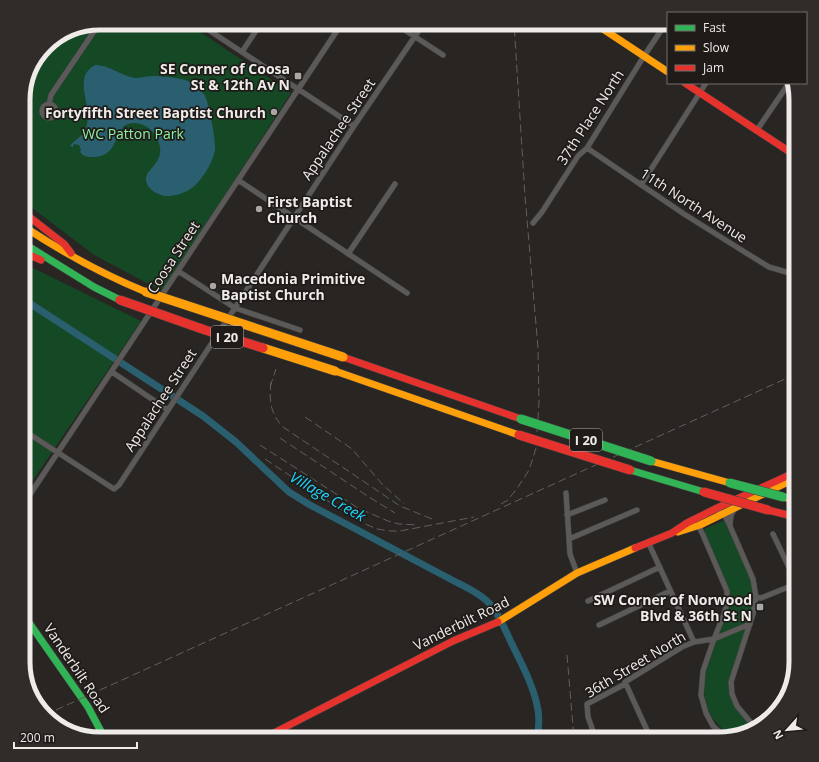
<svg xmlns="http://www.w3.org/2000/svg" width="819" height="762" font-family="'Open Sans',sans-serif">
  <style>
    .green { fill: #154825 }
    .water { fill: #295f6f }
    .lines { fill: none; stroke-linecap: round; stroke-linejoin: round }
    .river { stroke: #295f6f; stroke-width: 7 }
    .street-casing { stroke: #444241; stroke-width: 6 }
    .fast-casing { stroke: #444241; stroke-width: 8 }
    .slow-casing { stroke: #444241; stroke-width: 8 }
    .jam-casing { stroke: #444241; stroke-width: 8 }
    .street { stroke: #5c5a59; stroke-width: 5 }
    .fast { stroke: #30b455; stroke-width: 7 }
    .slow { stroke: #ff9f0a; stroke-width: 7 }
    .jam { stroke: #e5322d; stroke-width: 7 }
    .rail { stroke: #615f5e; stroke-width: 1; stroke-dasharray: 8 4; stroke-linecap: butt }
    .fast-bridge-casing { stroke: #444241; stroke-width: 10; stroke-linecap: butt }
    .slow-bridge-casing { stroke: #444241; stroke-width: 10; stroke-linecap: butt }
    .jam-bridge-casing { stroke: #444241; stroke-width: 10; stroke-linecap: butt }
    .fast-bridge { stroke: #30b455; stroke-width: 9 }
    .slow-bridge { stroke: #ff9f0a; stroke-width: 9 }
    .jam-bridge { stroke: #e5322d; stroke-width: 9 }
    .poi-dot { fill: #a9a6a4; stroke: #1f1b19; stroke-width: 1.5 }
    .labels { text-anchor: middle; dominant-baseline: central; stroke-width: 3.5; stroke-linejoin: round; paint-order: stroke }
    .shield { fill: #1f1b19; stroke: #b0adab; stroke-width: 1 }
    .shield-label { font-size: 13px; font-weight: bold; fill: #eeebe9 }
    .poi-label { font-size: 14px; font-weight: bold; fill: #eeebe9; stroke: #1f1b19; text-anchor: end }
    .street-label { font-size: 14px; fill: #eeebe9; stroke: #1f1b19 }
    .park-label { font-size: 14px; fill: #8defa2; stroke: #1f1b19 }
    .water-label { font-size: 15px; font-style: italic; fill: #1cd5fd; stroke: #1f1b19 }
    .rim { fill: none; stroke: #eeebe9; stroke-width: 5 }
  </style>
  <rect width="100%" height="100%" fill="#282523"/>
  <path class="green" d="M100,23H187L291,93L162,291L94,255L23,201V95L31,66L49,42Z
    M23,263L141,321L23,495Z
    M725,520L751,580L753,597L751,613L729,683L730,697L737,710L752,726L729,736L713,719L708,710L704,693L705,672L729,605L704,529Z"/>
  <path class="water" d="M95,65C110,65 121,76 135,78C141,78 147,76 153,76C163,76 184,78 192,83C197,86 202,91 205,96C209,103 216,141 215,149C214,162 199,186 187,191C182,194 173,196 167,196C158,196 145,188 146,178C147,171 154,167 157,161C165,150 157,133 147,127C139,122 131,122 124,126C113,140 115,158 91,157C86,157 83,156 80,152L81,150L79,145L74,144L73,147L70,146C75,139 83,137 86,128C94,105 71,78 95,65Z"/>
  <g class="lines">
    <path class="river" d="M23,299L203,416L236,442L289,492L310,505L454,581C466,587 479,593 488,602C498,612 504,627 510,640C520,661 532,682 537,705C540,716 539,728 537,739"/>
    <defs>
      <path id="street" d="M198,23L354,126
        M394,23L443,55
        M242,52L261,23
        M42 111a7 7 0 1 1 14 0a7 7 0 1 1-14 0Z
        M49,104L51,95L99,24
        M757,130L789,83
        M587,148L684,214L743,251L769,267L793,274
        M238,180L407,293
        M641,185L706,83
        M533,223L542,212L578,156L587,148L644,56L666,23
        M348,254L395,184
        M178,271L235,308L300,330
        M112,372L168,410
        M23,430L114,489L119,485L354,126L424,23
        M566,493L570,554L577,573
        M23,505L342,23
        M715,509L724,514L730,526L753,579L756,597L753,614L731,682L732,694L737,706L753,725
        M567,515L605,500
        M700,522V529L703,535L727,591V604L724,614L714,639L703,671L701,695L706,713L713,726L726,738
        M730,525L731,515L735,508
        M773,534L796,582
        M569,539L637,510
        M649,544L694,642
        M756,597L761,598L796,584
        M588,601L660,567
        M599,625L670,591
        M625,682L651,739
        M596,739L588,717L587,704L625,684V682L682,647L694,642L714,639L750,624"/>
      <path id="fast" d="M23,243L94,287L120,300
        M630,470L704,492
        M23,614L88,707L105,739"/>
      <path id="slow" d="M594,23L668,72
        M23,226C62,252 102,274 146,292
        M335,371L519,435
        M651,461L730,483
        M783,497L796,500
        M678,532L700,525L796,478
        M498,622L577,573L635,548"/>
      <path id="jam" d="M685,83L796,156
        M23,212L64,244L71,253
        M23,252L41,260
        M343,357L521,419
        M768,510L796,517
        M635,548L672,533L687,523L715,509L796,472
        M262,739L453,641L498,622"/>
    </defs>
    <use href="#street" class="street-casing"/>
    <use href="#fast" class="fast-casing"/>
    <use href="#slow" class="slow-casing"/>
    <use href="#jam" class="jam-casing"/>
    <use href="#street" class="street"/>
    <use href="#fast" class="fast"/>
    <use href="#slow" class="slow"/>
    <use href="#jam" class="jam"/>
    <path class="rail" d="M271,382C269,399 270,414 283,427L400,506L432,519
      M270,387L276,369
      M305,417L352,449L382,484L404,504
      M280,438L369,497L395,513
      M260,445L358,508L388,521L399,524L417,525
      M265,459L334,505L363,523L377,529L390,531H400L474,517
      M501,504L508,500L518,487L529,470L532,461L536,448L539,402L538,348L525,196L514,23
      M567,655L574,739
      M45,715L796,374"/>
    <defs>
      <path id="fast-bridge" d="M521,419L651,461
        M730,483L783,497"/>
      <path id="slow-bridge" d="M146,292L343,357
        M263,348L335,371"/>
      <path id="jam-bridge" d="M120,300L205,330L263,348
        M519,435L630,470
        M704,492L768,510"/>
    </defs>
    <use href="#fast-bridge" class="fast-bridge-casing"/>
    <use href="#slow-bridge" class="slow-bridge-casing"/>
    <use href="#jam-bridge" class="jam-bridge-casing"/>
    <use href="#fast-bridge" class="fast-bridge"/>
    <use href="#slow-bridge" class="slow-bridge"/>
    <use href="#jam-bridge" class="jam-bridge"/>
  </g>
  <g class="poi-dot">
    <rect x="294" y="72" width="8" height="8" rx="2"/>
    <circle cx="274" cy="112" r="4"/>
    <circle cx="259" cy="209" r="4"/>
    <circle cx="213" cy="286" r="4"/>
    <rect x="756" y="603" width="8" height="8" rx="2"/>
  </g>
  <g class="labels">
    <g class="shield">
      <rect x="211" y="326" width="32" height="22" rx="3"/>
      <rect x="570" y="429" width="32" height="22" rx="3"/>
    </g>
    <g class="shield-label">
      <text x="227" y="337">I 20</text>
      <text x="586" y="440">I 20</text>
    </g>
    <g class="poi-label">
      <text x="290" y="68">SE Corner of Coosa<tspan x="290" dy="16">St &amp; 12th Av N</tspan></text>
      <text x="266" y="112">Fortyfifth Street Baptist Church</text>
      <text x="267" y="201" text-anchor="start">First Baptist<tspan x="267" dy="16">Church</tspan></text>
      <text x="221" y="278" text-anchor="start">Macedonia Primitive<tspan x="221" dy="16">Baptist Church</tspan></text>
      <text x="752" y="599">SW Corner of Norwood<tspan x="752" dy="16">Blvd &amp; 36th St N</tspan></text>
    </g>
    <g class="street-label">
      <text transform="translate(590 117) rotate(-57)">37th Place North</text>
      <text transform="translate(338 129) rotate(-56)">Appalachee Street</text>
      <text transform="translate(694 205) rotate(33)">11th North Avenue</text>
      <text transform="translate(173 257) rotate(-57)">Coosa Street</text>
      <text transform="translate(160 400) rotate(-57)">Appalachee Street</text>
      <text transform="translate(461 623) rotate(-26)">Vanderbilt Road</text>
      <text transform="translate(635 664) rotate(-31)">36th Street North</text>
      <text transform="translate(77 668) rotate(56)">Vanderbilt Road</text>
    </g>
    <g class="park-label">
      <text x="133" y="133">WC Patton Park</text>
    </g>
    <g class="water-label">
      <text transform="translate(328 496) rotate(30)">Village Creek</text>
    </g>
  </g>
  <path d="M0 0H819V762H0ZM100 30H719A70 70 0 0 1 789 100V662A70 70 0 0 1 719 732H100A70 70 0 0 1 30 662V100A70 70 0 0 1 100 30Z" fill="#302c2a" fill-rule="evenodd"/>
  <path class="rim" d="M100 30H719A70 70 0 0 1 789 100V662A70 70 0 0 1 719 732H100A70 70 0 0 1 30 662V100A70 70 0 0 1 100 30Z"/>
  <rect x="667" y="12" width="140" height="72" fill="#1f1b19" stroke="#726e6c"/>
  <rect x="675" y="25" width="20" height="6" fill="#30b455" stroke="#726e6c"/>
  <text x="703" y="32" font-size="12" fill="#eeebe9">Fast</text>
  <rect x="675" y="45" width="20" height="6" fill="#ff9f0a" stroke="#726e6c"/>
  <text x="703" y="52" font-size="12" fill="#eeebe9">Slow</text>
  <rect x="675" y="65" width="20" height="6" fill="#e5322d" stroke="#726e6c"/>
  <text x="703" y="72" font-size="12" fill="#eeebe9">Jam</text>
  <g transform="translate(787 730) rotate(243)" stroke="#1f1b19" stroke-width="3" paint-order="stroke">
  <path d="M0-3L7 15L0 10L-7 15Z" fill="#eeebe9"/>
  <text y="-6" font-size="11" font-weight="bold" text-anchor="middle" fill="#eeebe9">N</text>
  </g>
  <path d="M14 742v6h123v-6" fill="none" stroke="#eeebe9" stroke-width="2"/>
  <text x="20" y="742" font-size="12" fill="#eeebe9" stroke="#1f1b19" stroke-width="3" paint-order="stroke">200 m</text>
</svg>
